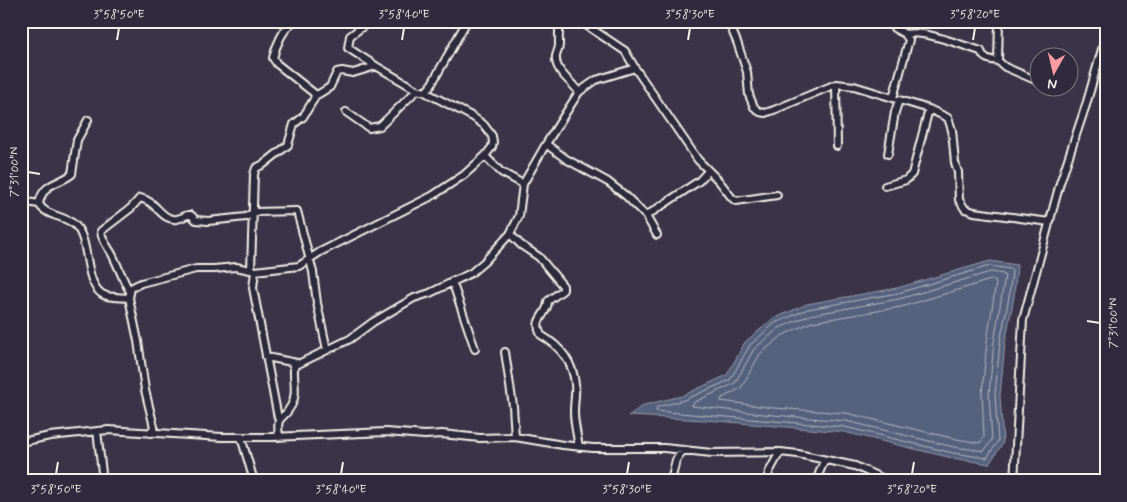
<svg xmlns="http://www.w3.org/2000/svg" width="1127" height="502" font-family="Mynerve,sans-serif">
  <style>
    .water { fill: #55627e; stroke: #959ba8 }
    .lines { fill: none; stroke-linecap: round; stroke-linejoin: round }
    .shore { stroke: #b4b8be; stroke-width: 1 }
    .street-casing { stroke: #f4f1e8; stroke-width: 10 }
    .street { stroke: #2f2a3d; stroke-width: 6 }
    .ticks { fill: none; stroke: #f4f1e8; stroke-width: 2 }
    .neatline { fill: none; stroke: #f4f1e8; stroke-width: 2 }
    .ticks-label { font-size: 12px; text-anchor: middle; fill: #f4f1e8 }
  </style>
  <rect width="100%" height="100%" fill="#3b3449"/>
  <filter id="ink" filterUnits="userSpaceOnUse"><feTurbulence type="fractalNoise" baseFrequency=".02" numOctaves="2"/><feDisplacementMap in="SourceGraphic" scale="10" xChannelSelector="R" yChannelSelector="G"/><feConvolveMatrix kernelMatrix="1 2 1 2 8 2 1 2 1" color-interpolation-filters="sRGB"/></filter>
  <g filter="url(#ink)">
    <path class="water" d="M990,261L1017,265L1014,297L1005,343L1000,395L1003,443L989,464L952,458L844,432L706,420L628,416L644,405L682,396L727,375L745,342L773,319L807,304L897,288Z"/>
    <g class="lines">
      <path class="shore" d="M990,266L1010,269L1012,271L1009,297L1000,342L995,395L998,441L987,458L953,453L845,427L656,411L657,407L684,400L730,380L750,345L775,323L808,309L898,293Z
        M991,272L1003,274L1005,276L994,342L989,394L992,440L984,451L954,447L846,421L773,415L692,406L693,403L735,383L754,349L779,328L810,315L899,299Z
        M991,280H995L996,283L987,341L982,393L984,437L980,443L956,439L846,413L774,408L721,401L722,398L741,388L760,354L783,335L812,322L901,307Z"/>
      <defs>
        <path id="street" d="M280,21L287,26L290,24
          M294,21C283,29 276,45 273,58L277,64L315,94
          M370,21L350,36L348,48L376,66
          M561,21C558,29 559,36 559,45C559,49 557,52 556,56C554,71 572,82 579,92
          M580,21L625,51L635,68L698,160L719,181L732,198L736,201L777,195
          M728,21L737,42L747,72L749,95L754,107L760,112L765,113L774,110L836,84L854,86L929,109L912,174L906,180L885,186
          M893,21L894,28L905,34L909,40L893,98
          M999,21L998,61L1005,67L1040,82
          M905,34C926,30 960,45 981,51C983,59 990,60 998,61
          M836,84L837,146
          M425,92L430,87L467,21
          M929,109L948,118L952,130L955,163L958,172L959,200L965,209L974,212L1050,222
          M346,112L369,128L380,126L417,90
          M546,144L566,159L608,182L626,196L646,216L657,235
          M888,154L895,112L899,100
          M485,156L501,172L523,184
          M21,201L39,204C45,216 66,216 75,225C91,241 83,281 102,294C108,298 121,297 129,298
          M39,204C43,182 58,185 72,174L77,140L88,120
          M646,216L699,181L708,171
          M510,234L521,245L539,257L563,286V290L548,301C548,316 532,318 541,335C560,346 573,362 575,384C576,393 574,402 574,412C574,423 577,435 579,447
          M251,270L254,174L256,168L264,164L288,145L294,124L303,117L314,99L315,94
          M255,271L253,288L278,418
          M452,281L475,349
          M130,292C123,280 119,268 113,256C109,247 102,242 101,231L131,208L140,198C157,201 161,221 177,219C182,218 184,216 188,215H191L196,220L208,221L246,217L254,212L297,211L313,272L317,303L327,350
          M505,352L513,406L515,437
          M266,357L297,363
          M97,431L103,481
          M150,433L154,427L145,390L138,341L129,298L131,288L141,283L196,269H214L236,267L255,271L299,266L320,252L432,196L464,175L485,156L492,147L493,142L492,136L484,125L473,117L425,92L417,90L376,66L353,73L342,71L337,72L330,87L317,95L315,94
          M241,437L254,481
          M279,437C276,412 282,423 291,406C298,394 293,379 294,366L350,339L373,322L414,298L430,293L471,273L484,262L510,234L519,216L523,184L546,144L579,92L596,80L635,68
          M21,442L50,436L108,430L222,437H272L386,432L425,435L442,434L480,438L515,437L563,445L593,448H664L712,453L780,452L798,454L855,466L888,481
          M671,481L676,460L683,450
          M767,481L769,472L780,452
          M816,481L824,461
          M1014,481L1023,320L1060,183L1086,105L1106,35"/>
      </defs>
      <use href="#street" class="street-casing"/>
      <use href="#street" class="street"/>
    </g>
  </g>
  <path class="ticks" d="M117,40L119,28M402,40L404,28M688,40L690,28M973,40L975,28M28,172L40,174M1087,321L1100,323M56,474L58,462M341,474L343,462M627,474L629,462M912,474L914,462"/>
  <rect width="1127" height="502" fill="none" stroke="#2f2a3d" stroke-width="55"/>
  <g transform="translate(1054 72) rotate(188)"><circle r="24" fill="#2f2a3d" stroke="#7e7a81"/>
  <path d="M0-4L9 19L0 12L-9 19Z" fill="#ff9aa2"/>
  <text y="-8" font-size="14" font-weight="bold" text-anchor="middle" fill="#f4f1e8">N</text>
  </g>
  <rect x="28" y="28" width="1072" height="446" class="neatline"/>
  <g class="ticks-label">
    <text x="119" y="18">3°58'50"E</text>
    <text x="404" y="18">3°58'40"E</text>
    <text x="690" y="18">3°58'30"E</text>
    <text x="975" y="18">3°58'20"E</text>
    <text transform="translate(14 172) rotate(-90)" y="4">7°31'00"N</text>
    <text transform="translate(1113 323) rotate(-90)" y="4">7°31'00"N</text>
    <text x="56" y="493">3°58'50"E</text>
    <text x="341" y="493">3°58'40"E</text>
    <text x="627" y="493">3°58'30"E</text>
    <text x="912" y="493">3°58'20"E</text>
  </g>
</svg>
